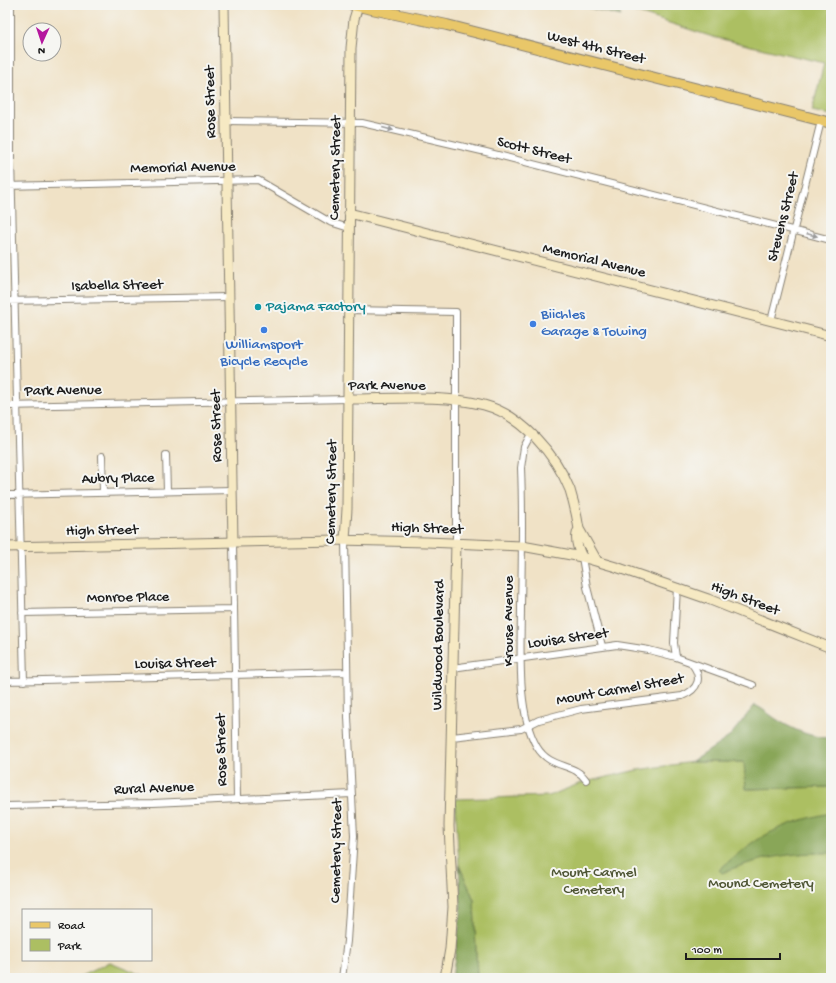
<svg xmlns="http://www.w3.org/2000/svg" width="836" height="983" font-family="'Gochi Hand',sans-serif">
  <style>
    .green { fill: #acbf62; stroke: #646e3f }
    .forest { fill: #89a658; stroke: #52613a }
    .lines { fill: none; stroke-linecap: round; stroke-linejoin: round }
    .street-casing { stroke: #867f71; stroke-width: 8 }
    .secondary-casing { stroke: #867f71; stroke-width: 11 }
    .primary-casing { stroke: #867f71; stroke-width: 12 }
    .street { stroke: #fff; stroke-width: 6 }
    .secondary { stroke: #f6e9c3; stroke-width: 9 }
    .primary { stroke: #e9c769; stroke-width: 10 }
    .oneway { fill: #999 }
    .culture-dot { fill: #0f9aa8; stroke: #f6f6f2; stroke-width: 1.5 }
    .shop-dot { fill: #3f7fe0; stroke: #f6f6f2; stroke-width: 1.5 }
    .labels { text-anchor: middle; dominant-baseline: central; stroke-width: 4; stroke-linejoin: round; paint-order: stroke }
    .street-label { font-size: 15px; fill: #1c1c1c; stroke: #f6f6f2 }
    .culture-label { font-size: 15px; fill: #0d838f; stroke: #f6f6f2; text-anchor: start }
    .shop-label { font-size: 15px; fill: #366cbe; stroke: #f6f6f2; text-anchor: start }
    .park-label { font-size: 15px; fill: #4e5534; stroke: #f6f6f2 }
  </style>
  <rect width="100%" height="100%" fill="#f6f6f2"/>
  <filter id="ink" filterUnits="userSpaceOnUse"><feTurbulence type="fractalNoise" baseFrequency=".025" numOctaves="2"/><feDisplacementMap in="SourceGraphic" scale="8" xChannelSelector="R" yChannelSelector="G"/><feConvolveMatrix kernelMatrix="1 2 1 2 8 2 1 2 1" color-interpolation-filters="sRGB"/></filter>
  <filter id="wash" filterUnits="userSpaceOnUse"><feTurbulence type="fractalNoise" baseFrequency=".012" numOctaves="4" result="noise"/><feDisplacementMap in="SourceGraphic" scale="16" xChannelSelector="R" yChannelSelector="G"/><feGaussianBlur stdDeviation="0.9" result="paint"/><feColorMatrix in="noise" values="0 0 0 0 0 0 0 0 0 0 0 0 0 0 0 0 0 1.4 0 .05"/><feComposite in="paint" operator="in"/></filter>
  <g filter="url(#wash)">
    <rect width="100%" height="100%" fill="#f0e2c6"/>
    <path class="green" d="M628,5H831V115L812,111L824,63L713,37L629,10Z
      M692,762H744L747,789L831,787V978H477L474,900L459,865L455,799L549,796L581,783L637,770Z
      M110,962L145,976V978H77Z"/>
    <path class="forest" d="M578,5H616L621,16Z
      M755,705C765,710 772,717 781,722C796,731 814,738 831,738V787L746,789L744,762H692L729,737Z
      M831,813V853C794,852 756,858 722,873L719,870C757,836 781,823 831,813Z
      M459,865L474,900L477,978H452L461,913Z"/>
  </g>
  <g filter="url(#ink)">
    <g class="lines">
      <defs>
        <path id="street" d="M11,5V159L24,681
          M226,121L362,123L486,152L831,240
          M5,186L258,180L330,222L349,228
          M5,301L229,297
          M349,310L456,312V543
          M771,321L821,121
          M5,406L348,399
          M531,434L524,447L521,468C523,514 522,560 521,606C521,646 516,712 537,747C551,770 574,762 586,780
          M166,455L167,491
          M102,456L103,493
          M5,495L232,490
          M233,543L237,798
          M582,557L587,587L602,646
          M22,613L234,609
          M676,657L674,643L677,587
          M452,668L617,645L649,650L676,657L753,685
          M5,681L346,672
          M452,737L521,729L539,720L581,709L682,696C699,689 703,677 691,663
          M5,806L153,803L352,794
          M342,978L347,941L354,836L348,717L345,540"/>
        <path id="secondary" d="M224,5L233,543
          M349,213L831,336
          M348,399C389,399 444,394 484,405C522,415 556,455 570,490C574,503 577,516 579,529C574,537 578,549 582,557
          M579,529L597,561
          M345,540L347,509L351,48L354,19L358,6
          M5,547L338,540L427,542L522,546L582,557L616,567L708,599L831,648
          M445,978L450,949L453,907L449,826L456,543"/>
        <path id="primary" d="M353,5L447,25L831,123"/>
      </defs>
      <use href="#street" class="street-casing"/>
      <use href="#secondary" class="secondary-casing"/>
      <use href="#primary" class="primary-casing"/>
      <use href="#street" class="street"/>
      <use href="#secondary" class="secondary"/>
      <use href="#primary" class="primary"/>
    </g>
    <defs><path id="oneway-solid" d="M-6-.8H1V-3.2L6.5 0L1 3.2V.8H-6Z"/></defs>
    <g class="oneway">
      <use href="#oneway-solid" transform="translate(388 129) rotate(14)"/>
      <use href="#oneway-solid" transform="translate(812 235) rotate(14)"/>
    </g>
  </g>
  <circle class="culture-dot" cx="258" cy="307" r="4"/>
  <g class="shop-dot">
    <circle cx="533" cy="324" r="4"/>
    <circle cx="264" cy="330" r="4"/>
  </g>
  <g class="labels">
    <g class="street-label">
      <text transform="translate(596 48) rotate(14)">West 4th Street</text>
      <text transform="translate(211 102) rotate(-91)">Rose Street</text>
      <text transform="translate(534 151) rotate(14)">Scott Street</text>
      <text transform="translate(183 168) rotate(-1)">Memorial Avenue</text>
      <text transform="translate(336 168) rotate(-89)">Cemetery Street</text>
      <text transform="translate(784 217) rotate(-76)">Stevens Street</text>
      <text transform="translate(594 261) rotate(14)">Memorial Avenue</text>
      <text transform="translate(117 286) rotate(-1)">Isabella Street</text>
      <text x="387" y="386">Park Avenue</text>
      <text transform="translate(63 391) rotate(-1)">Park Avenue</text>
      <text transform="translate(217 426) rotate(-91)">Rose Street</text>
      <text transform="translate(118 479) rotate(-1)">Aubry Place</text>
      <text transform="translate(332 492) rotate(-89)">Cemetery Street</text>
      <text transform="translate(427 529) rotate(2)">High Street</text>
      <text transform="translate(102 531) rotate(-1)">High Street</text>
      <text transform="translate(128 598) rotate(-1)">Monroe Place</text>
      <text transform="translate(745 599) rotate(21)">High Street</text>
      <text transform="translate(509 621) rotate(-90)">Krouse Avenue</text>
      <text transform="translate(568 639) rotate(-8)">Louisa Street</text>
      <text transform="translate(439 645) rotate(-89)">Wildwood Boulevard</text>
      <text transform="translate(175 664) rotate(-1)">Louisa Street</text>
      <text transform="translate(620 690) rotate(-10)">Mount Carmel Street</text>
      <text transform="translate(222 750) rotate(-91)">Rose Street</text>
      <text transform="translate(154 789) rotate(-2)">Rural Avenue</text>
      <text transform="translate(337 851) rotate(-89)">Cemetery Street</text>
    </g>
    <g class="culture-label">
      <text x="266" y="307">Pajama Factory</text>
    </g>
    <g class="shop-label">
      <text x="541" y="315">Biichles<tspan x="541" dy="17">Garage &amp; Towing</tspan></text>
      <text x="264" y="345" text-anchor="middle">Williamsport<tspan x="264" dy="17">Bicycle Recycle</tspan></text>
    </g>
    <g class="park-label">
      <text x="594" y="873">Mount Carmel<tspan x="594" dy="17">Cemetery</tspan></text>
      <text x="761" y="884">Mound Cemetery</text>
    </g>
  </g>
  <rect width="836" height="983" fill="none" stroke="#f6f6f2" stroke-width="20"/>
  <rect x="22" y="909" width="130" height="52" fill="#f6f6f2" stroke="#9f9f9c"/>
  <rect x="30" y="922" width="20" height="6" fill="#e9c769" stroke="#9f9f9c"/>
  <text x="58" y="929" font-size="12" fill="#1c1c1c">Road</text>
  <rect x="30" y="939" width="20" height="12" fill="#acbf62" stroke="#9f9f9c"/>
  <text x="58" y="949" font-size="12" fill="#1c1c1c">Park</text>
  <g transform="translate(42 42) rotate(183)"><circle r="19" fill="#f6f6f2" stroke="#9f9f9c"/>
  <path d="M0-3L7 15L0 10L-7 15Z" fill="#b5179e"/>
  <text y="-6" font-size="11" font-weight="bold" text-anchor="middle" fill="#1c1c1c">N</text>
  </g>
  <path d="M686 953v6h94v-6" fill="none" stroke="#1c1c1c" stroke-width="2"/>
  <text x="692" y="953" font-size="12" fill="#1c1c1c" stroke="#f6f6f2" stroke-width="3" paint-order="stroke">100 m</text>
</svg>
